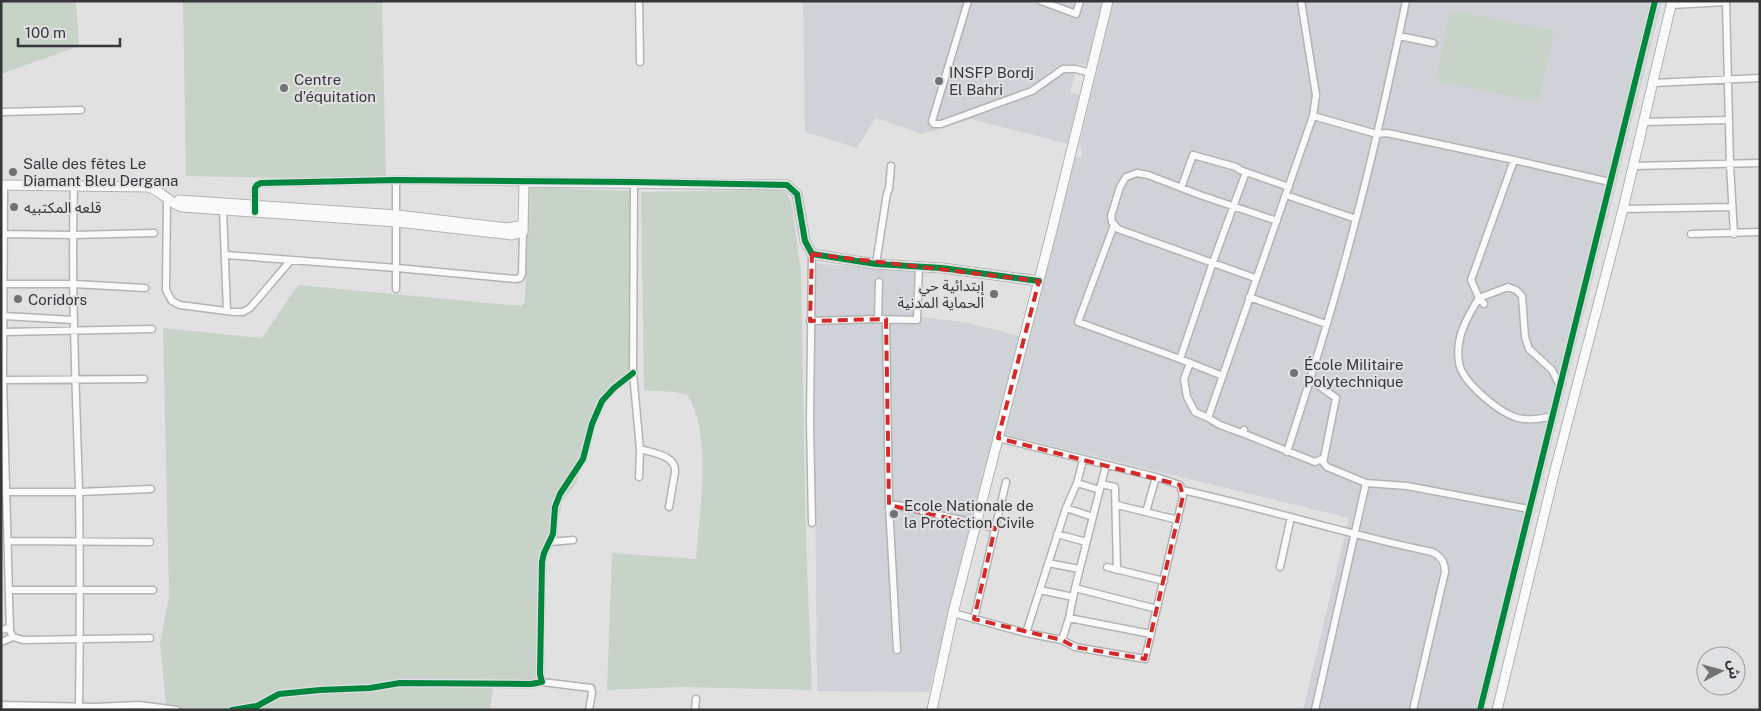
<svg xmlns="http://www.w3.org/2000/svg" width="1761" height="711" font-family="'Public Sans','Noto Sans Arabic',sans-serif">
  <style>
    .built { fill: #cfd3d7 }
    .green { fill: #c8d3c8 }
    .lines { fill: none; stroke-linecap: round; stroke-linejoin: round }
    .street-casing { stroke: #b3b3b4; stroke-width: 9 }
    .secondary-casing { stroke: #b3b3b4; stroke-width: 11 }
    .street { stroke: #fafafb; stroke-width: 6 }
    .secondary { stroke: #fafafb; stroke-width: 9 }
    .cycleway-casing { stroke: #e0e1e3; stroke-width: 9 }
    .cycleway { stroke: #00873e; stroke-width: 6 }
    .marked { fill: none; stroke: #d62828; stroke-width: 4; stroke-dasharray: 10 6; stroke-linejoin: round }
    .poi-dot { fill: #717273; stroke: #e0e1e3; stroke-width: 2 }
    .labels { text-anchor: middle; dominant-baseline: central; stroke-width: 4; stroke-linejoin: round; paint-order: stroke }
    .poi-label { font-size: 15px; fill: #353637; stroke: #e0e1e3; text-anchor: start }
  </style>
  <rect width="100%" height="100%" fill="#e1e1e2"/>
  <path class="built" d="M803,1H1104L1088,65L1078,64L1070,92L1081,96L1068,144L971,119L922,134L876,118L857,148L805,132Z
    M1113,1H1662L1485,710H1303L1349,518L1003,434L1036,312L1074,157H1081L1082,150L1079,146Z
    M813,263L917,272L916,316L969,323L1019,336L929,692L817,691Z"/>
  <path class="green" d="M1,1H76L79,46L1,74Z
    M183,1H382L386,180L186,176Z
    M1450,10L1554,31L1539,102L1436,81Z
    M527,187L630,191L631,372L610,387L597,419L576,484L562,501L560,512L546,546L538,675L532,682L468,680L493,688L490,710H10L166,703L160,644L169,596L163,328L262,338L298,285L522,306L525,302Z
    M781,190L787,193L792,205L801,271L806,538L812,690L682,687L607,690L612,553L696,559C699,515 713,432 687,395L675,392L644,390L641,192Z"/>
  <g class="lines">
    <defs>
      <path id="street" d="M639,1L640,62
        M968,1L932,121L934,124H941L1032,91L1063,69H1076L1091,73
        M1041,1L1076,14L1080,1
        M1726,1L1730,165L1734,234
        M1671,5L1726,2
        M1399,36L1433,43
        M1653,83L1760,78
        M1,112L81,110
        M1313,116L1377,134L1387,133L1514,160L1610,182
        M1643,122L1729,120
        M1514,160L1471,280L1479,298C1467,317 1455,338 1459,362C1461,382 1500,413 1518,418C1530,421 1541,419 1552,416
        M1633,166L1760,163
        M634,182L633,373L640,449L639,477
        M4,185L3,380L10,631L13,637L23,640L150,638
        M74,186C71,287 76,389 79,490C80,562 80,634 79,706
        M1181,188L1193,155L1236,167L1240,170L1289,187
        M1286,195L1356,219
        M167,197L166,290L172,301L180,305L234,312H243L250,308L291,260
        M255,208V188L257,185L261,183L396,180L524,182
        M1623,209L1732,207
        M223,210L227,311
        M1114,225L1078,322L1180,359L1223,376
        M4,234L73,235L154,233
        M1691,234L1760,232
        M812,254L810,421L812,523
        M226,255L397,268L515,279L520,278L522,274L523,232
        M876,264L887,193L889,189L891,166
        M1255,278L1118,229L1112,222L1111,216L1120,187L1126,177L1137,173L1148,175L1200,195L1277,221
        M4,284H74L145,288
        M396,289V180
        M1249,297L1326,324
        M1484,304L1479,298L1508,287L1516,290L1522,296L1525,337L1529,349L1552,370L1560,386
        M4,316L74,320
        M878,319L879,282
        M886,319L889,505L897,650
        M810,321L878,319L917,320L919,267
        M3,332L152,329
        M1180,359L1213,262L1246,172
        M1190,363L1184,379L1187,397L1195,412L1208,418
        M1310,379L1336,398L1324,458
        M3,380L144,379
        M1244,430L1242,433L1220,425L1208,418L1313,116L1316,95L1301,1
        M1242,433L1315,462L1324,458L1323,462L1327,467L1366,483L1315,710
        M640,449C653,453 676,455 675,472L669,507
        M1287,452C1312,375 1336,297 1356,219C1375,147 1391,74 1406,1
        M1077,483L1083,460
        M1366,483L1407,486L1529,509
        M1101,484L1115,487L1117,570
        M1182,490C1265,508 1348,535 1432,552C1441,556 1445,562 1445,572L1413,710
        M7,492H79L151,489
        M889,505H897L995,528
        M1117,505L1178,520
        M1066,508L1093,517
        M1146,512L1156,477
        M1057,534L1086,542
        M8,541L150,542
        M550,542L573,540
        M1048,563L1079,569
        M1107,567L1164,581
        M1280,567L1291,517
        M1075,588L1157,609
        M9,590H153
        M1040,590L1073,597
        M953,613L1026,633L1062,640L1075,647L1145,659L1183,496L1180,485L1156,477L998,438
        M1069,618L1151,634
        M974,619L1006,482
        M1,630L9,628
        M1026,633L1066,508L1077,483L1100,490
        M1062,640L1069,618L1075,588L1106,465
        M1,642L13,637
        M542,682L591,688L592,693L589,710
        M1,705L95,707L139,705L177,710
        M232,710L257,706L279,694L320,690L370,688L400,683L531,684L542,682L540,674L542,562L544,553L553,534L555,507L560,494L583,459L592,424L602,401L614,388L633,373
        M695,710L696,699
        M1480,710L1655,1"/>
      <path id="secondary" d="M1,185L148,187C162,190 168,203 182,207L397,222L512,235L523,232L524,182L787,185L797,194L805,241L812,254L876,264L942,268L1039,281
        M179,200L397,215L507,228L523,225
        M932,710L953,613L1052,230L1108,1
        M1497,710L1554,474L1623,209L1672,1"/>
    </defs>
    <use href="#street" class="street-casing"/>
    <use href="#secondary" class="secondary-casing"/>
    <use href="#street" class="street"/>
    <use href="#secondary" class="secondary"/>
    <defs>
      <path id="cycleway" d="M255,212V188L257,185L261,183L396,180L634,182L787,185L797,194L805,241L812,254L876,264L942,268L1039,281
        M232,710L257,706L279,694L320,690L370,688L400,683L531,684L542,682L540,674L542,562L544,553L553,534L555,507L560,494L583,459L592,424L602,401L614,388L633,373
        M1480,710L1655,1"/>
    </defs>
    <use href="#cycleway" class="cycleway-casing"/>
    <use href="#cycleway" class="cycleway"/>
  </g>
  <path class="marked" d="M812,254L1039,281L998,438L1180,485L1183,496L1145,659L1075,647L1062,640L974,619L995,528L889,505L886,319L810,321Z"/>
  <g class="poi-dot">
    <circle cx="939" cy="81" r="5"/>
    <circle cx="284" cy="88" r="5"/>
    <circle cx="13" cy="172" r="5"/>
    <circle cx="14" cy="207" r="5"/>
    <circle cx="994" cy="294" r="5"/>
    <circle cx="18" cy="299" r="5"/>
    <circle cx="1294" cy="373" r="5"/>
    <circle cx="894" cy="514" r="5"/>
  </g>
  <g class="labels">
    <g class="poi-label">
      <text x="949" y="72">INSFP Bordj<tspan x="949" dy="17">El Bahri</tspan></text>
      <text x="294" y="79">Centre<tspan x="294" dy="17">d'équitation</tspan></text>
      <text x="23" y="163">Salle des fêtes Le<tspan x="23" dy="17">Diamant Bleu Dergana</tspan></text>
      <text x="24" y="207">قلعه المكتبيه</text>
      <text x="984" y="285" text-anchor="end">إبتدائية حي<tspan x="984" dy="17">الحماية المدنية</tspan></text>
      <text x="28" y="299">Coridors</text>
      <text x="1304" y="364">École Militaire<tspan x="1304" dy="17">Polytechnique</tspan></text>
      <text x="904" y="505">Ecole Nationale de<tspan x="904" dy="17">la Protection Civile</tspan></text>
    </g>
  </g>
  <rect width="1761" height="711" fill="none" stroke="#353637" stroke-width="5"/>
  <g transform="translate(1721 671) rotate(84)"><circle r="24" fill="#e0e1e3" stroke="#9c9d9e"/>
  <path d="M0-4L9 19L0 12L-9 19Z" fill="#717273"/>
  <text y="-8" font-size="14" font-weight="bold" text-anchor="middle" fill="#353637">ش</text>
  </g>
  <path d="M18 38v8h102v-8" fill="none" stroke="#353637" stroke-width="2.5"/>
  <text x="25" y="38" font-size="15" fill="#353637" stroke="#e0e1e3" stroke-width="4" paint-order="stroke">100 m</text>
</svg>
